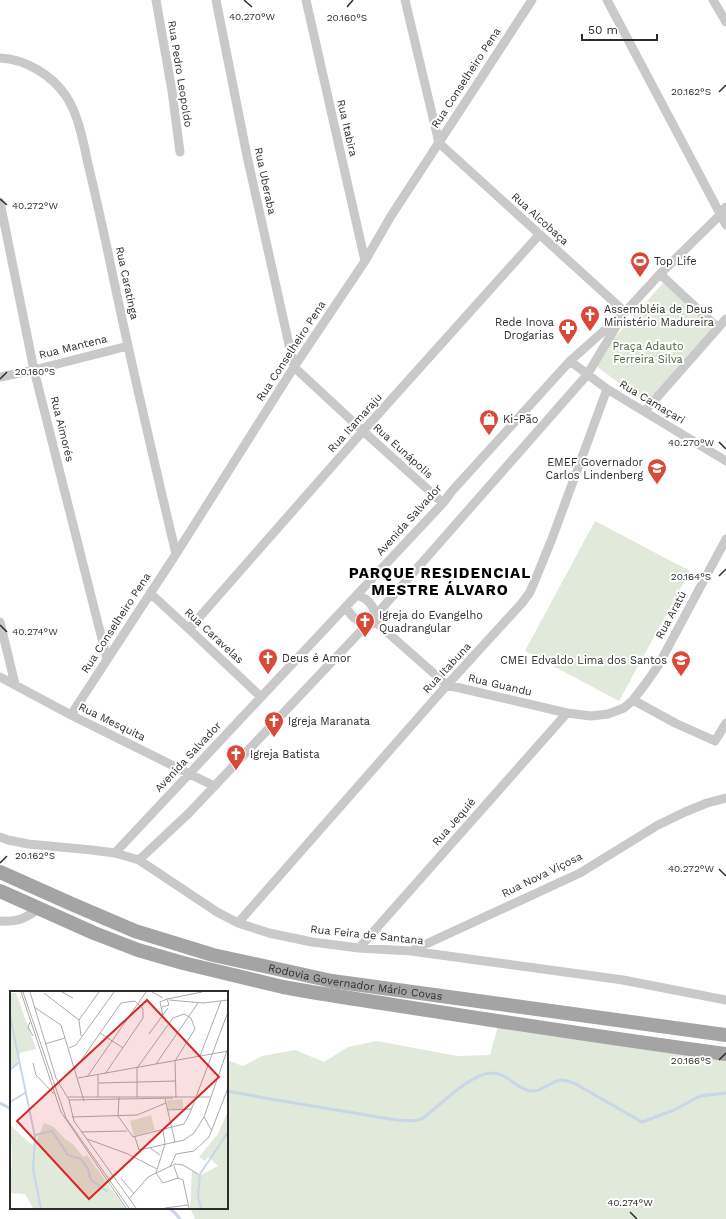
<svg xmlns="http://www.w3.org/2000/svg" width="726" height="1219" font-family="'Work Sans',sans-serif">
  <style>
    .green { fill: #e0e9da }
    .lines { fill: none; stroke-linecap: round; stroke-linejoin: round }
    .stream { stroke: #c7d6e8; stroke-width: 3 }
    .minor { stroke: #c9c9c9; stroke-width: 9 }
    .primary { stroke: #a4a4a4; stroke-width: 14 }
    .ticks { fill: none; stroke: #2c2c2c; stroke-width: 1.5 }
    .labels { text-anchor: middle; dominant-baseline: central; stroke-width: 4; stroke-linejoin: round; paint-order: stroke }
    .street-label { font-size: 11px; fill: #2c2c2c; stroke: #fff }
    .poi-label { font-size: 11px; fill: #2c2c2c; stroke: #fff; text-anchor: start }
    .park-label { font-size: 11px; fill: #49653d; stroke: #fff }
    .district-label { font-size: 15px; font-weight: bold; letter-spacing: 1px; fill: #000; stroke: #fff }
    .inset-river { fill: none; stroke: #c7d6e8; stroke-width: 2 }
    .inset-road { fill: none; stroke: #ababab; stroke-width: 1 }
    .view { fill: #d62828; fill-opacity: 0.15; stroke: #d62828; stroke-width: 2 }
    .inset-edge { fill: none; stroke: #2c2c2c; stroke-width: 2 }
    .ticks-label { font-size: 10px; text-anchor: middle; fill: #2c2c2c; stroke: #fff; stroke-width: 4; stroke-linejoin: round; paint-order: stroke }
  </style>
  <rect width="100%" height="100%" fill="#fff"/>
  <path class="green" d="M663,283L714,329L648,405L595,365L599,355Z
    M595,521L690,571L619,701L525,651Z
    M498,1026L726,1057V1219H195L190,1208H227V1060L243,1066L262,1056L295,1050L324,1062L348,1047L377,1041L457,1056L490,1055Z"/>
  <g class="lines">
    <path class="stream" d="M227,1091C270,1099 312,1106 355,1113C371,1116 404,1123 418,1120C424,1119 429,1113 433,1110C446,1099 474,1073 491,1073C507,1072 515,1089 531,1091C543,1092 553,1079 562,1080C566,1080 570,1082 574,1083L642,1122L674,1110L700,1096L726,1093
      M0,1103L11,1109
      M169,1208L175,1213L180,1219"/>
    <path class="minor" d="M156,0L172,91L180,152
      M216,0L247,156L294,367L363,431L443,503
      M306,0L365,261
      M405,0L439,143
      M607,0L726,225
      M713,0L726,22
      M0,58C25,59 52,75 66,96C79,116 83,141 88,164C96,197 103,229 110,262C130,359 153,457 176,554
      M439,143L625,312
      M0,202L34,370L107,659
      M660,274L718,328
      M0,377L34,370L128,346
      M607,389L726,461
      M645,411L726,319
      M150,593L189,629L261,697
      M357,595C373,600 374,610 379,625L447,685L567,713L591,716L608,714L624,708L633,700L646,683L658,666L726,539
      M346,607C353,620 358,622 373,624
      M0,622L15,684
      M189,629L363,431L539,235
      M0,677L71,715L214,786
      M633,700L675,723L715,741L726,723
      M71,715L176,554L294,367L365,261L391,216L532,0
      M0,837L8,840L28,844L92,850L115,853L139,860L217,912L238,923L269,933L312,942L359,948L411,951L623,980L726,1000
      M115,853L443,503L452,491L570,361L625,312L660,274L720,215L726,207
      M139,860L189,813L376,615L587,375L620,320
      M0,921C19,922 23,919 39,909
      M238,923L447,685L522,603L530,592L536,578L553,536L607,389L570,361
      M359,948L567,713
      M411,951L580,873L658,825L685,812L707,803L726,798"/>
    <g class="primary">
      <path id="s1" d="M0,872L74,905L135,931L213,955L332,981L726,1035"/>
      <path d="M0,891L94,933L138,950L183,963L283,987L317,993C453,1014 589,1036 726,1054"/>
    </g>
  </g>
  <path class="ticks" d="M244,0L252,7M347,7L353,0M719,92L726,85M0,199L7,205M0,379L7,372M719,442L726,449M719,576L726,569M0,625L7,632M0,863L7,856M719,869L726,876M719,1060L726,1053M630,1212L637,1219"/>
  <defs>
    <symbol id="stadium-pin" viewBox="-11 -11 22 30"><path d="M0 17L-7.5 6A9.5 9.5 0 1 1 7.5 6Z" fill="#d94839" stroke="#fff"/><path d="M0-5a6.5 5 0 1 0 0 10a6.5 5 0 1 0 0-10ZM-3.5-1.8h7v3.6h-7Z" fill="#fff"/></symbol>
    <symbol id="church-pin" viewBox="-11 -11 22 30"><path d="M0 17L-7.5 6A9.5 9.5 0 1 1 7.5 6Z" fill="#d94839" stroke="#fff"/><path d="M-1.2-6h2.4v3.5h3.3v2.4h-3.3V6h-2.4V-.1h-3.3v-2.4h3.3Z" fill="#fff"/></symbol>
    <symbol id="pharmacy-pin" viewBox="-11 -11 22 30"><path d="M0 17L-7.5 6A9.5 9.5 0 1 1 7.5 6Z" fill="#d94839" stroke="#fff"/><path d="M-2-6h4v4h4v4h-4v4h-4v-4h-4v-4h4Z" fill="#fff"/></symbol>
    <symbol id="shop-pin" viewBox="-11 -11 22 30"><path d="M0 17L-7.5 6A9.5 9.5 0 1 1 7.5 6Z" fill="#d94839" stroke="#fff"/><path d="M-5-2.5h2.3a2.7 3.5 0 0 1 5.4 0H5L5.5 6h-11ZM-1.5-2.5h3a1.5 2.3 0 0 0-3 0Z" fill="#fff"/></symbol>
    <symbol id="school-pin" viewBox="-11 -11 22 30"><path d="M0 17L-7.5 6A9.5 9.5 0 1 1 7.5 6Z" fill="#d94839" stroke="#fff"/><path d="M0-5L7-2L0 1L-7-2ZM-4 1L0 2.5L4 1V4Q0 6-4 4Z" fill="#fff"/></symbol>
  </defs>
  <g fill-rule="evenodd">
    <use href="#stadium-pin" x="629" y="250" width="22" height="30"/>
    <use href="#church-pin" x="579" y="304" width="22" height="30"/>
    <use href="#pharmacy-pin" x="557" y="317" width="22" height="30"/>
    <use href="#shop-pin" x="478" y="408" width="22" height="30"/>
    <use href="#school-pin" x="646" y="457" width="22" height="30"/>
    <use href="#church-pin" x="354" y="610" width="22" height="30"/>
    <use href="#church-pin" x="257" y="647" width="22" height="30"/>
    <use href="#school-pin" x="670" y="649" width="22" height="30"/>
    <use href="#church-pin" x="263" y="710" width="22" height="30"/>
    <use href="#church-pin" x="225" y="743" width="22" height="30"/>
  </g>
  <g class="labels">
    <g class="street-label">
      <text transform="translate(180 74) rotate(81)">Rua Pedro Leopoldo</text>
      <text transform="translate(466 78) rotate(-57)">Rua Conselheiro Pena</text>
      <text transform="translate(347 128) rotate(77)">Rua Itabira</text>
      <text transform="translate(265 181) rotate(78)">Rua Uberaba</text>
      <text transform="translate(540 219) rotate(42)">Rua Alcobaça</text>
      <text transform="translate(127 283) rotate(78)">Rua Caratinga</text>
      <text transform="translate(73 347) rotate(-14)">Rua Mantena</text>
      <text transform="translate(291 351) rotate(-57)">Rua Conselheiro Pena</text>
      <text transform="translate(652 402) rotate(31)">Rua Camaçari</text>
      <text transform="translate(355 423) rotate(-48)">Rua Itamaraju</text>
      <text transform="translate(62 429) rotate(76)">Rua Aimorés</text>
      <text transform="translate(403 451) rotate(42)">Rua Eunápolis</text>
      <text transform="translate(409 520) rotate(-48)">Avenida Salvador</text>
      <text transform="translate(671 615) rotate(-62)">Rua Aratú</text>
      <text transform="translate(116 623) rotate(-57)">Rua Conselheiro Pena</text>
      <text transform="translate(214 636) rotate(43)">Rua Caravelas</text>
      <text transform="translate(447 668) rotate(-47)">Rua Itabuna</text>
      <text transform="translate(500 685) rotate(13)">Rua Guandu</text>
      <text transform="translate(112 722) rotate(26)">Rua Mesquita</text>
      <text transform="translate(188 757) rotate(-47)">Avenida Salvador</text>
      <text transform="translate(454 822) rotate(-49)">Rua Jequié</text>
      <text transform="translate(542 875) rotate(-26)">Rua Nova Viçosa</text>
      <text transform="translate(367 935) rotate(6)">Rua Feira de Santana</text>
      <text stroke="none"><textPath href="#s1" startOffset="374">Rodovia Governador Mário Covas</textPath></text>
    </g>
    <g class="poi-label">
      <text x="654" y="261">Top Life</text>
      <text x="604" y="309">Assembléia de Deus<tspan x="604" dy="13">Ministério Madureira</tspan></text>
      <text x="554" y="322" text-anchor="end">Rede Inova<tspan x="554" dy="13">Drogarias</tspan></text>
      <text x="503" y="419">Ki-Pão</text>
      <text x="643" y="462" text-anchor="end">EMEF Governador<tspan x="643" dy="13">Carlos Lindenberg</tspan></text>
      <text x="379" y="615">Igreja do Evangelho<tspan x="379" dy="13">Quadrangular</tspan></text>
      <text x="282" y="658">Deus é Amor</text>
      <text x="667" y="660" text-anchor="end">CMEI Edvaldo Lima dos Santos</text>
      <text x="288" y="721">Igreja Maranata</text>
      <text x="250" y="754">Igreja Batista</text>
    </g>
    <g class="park-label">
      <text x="648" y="346">Praça Adauto<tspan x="648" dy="13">Ferreira Silva</tspan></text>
    </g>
    <g class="district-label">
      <text x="440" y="573">PARQUE RESIDENCIAL<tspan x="440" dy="17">MESTRE ÁLVARO</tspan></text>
    </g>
  </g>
  <g transform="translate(10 991)">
    <rect width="218" height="218" fill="#fff"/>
    <path d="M0,2H6L26,58L10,62L6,73L0,77ZM173,108V118H158L157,109ZM218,120V217H180L182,180L191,184L208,175L200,167L198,166L195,170L189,166L208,143ZM141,124L145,139L124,145L120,130ZM34,132L44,136L56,149L63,153L73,166L77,164L115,217H23L15,203L0,202L2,166L0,134L24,156Z" fill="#e0e9da"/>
    <path class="inset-river" d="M0,25L25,146L23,178L31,217M0,79L9,71M0,111L15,102M25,144L42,140L58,164L71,168L78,178L81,189L98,201M191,217L188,206L190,183L218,141"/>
    <path class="inset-road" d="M11,1L51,121L116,217M13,1L56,127L119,217M20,1L46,87L59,109L64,130L126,217M52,1L63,7M142,1L153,7M34,2L69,29M157,8L192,1M159,9L193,12L218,9M24,16L51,34L74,110M152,16L159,14L157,8L150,11L153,25M69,29L89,1M69,29L71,45M20,31L18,36L23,45M90,42L113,57M139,43L158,17M35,53L55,47M59,57L66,54L104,1M190,65L211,10M165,70L166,107M23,72L26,84L44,103M146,73L188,12M65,78L111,12L125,10L133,18V27L95,83M88,84V106M77,86L136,1M68,87L218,60M89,92L166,90M58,106H200M109,106L108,125L123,146L174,133L180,122L218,21M127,106V77L163,27L174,23L181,27L185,38L165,70M59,109L163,107M156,112L165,151M157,119L182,118M62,126L127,124L156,112L155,108M194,126L202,140M71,141L117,140M125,146L129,159L174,149L184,142L194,126L218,57M77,148L118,163L147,178M140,157L150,164M164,175L168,187M160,176L166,163L184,160L199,146L218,97M146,182L153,192L168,187L173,189L179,217M146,182L155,153L153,139M111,187L124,203M119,208L138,186L165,173L173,174L188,183M155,217L178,214"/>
    <path class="view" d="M137,9L209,86L79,208L7,130Z"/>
    <rect width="218" height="218" class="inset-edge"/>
  </g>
  <g class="ticks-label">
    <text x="252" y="20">40.270°W</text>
    <text x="347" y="21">20.160°S</text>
    <text x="691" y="95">20.162°S</text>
    <text x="35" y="209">40.272°W</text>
    <text x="35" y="375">20.160°S</text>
    <text x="691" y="446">40.270°W</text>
    <text x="691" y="580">20.164°S</text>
    <text x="35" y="635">40.274°W</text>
    <text x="35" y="859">20.162°S</text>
    <text x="691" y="872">40.272°W</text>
    <text x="691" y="1064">20.166°S</text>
    <text x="630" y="1206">40.274°W</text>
  </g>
  <path d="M582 34v6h75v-6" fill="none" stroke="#2c2c2c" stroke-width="2"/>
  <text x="588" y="34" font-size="12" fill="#2c2c2c" stroke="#ffffff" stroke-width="3" paint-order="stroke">50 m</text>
</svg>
